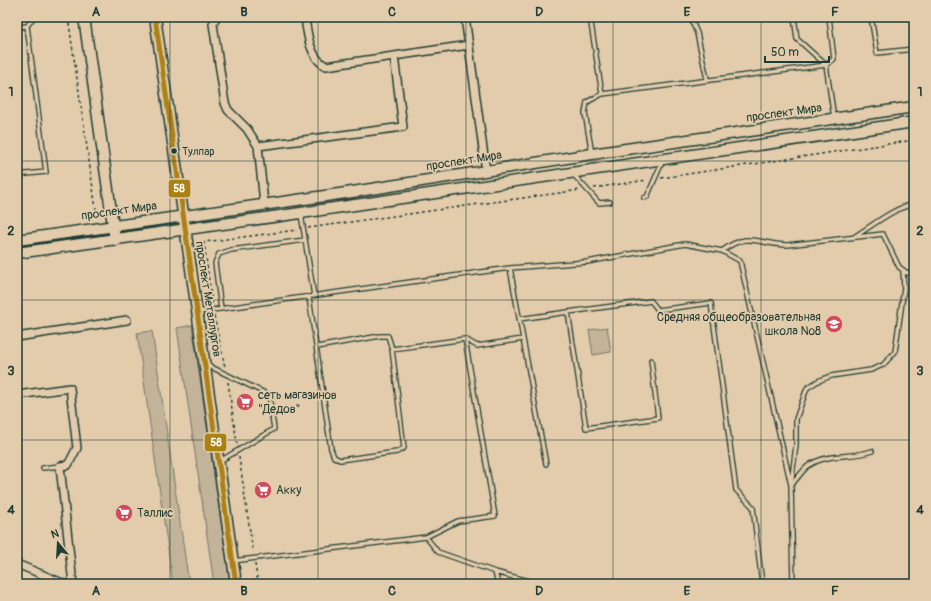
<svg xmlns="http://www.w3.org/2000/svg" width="931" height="601" font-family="Pangolin,sans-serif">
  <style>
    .green { fill: #c3b499; stroke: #717866 }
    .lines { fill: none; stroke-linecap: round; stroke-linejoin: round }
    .lane-casing { stroke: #1f3d34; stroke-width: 6 }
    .street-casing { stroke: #1f3d34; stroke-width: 10 }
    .secondary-casing { stroke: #1f3d34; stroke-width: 13 }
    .path { stroke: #1f3d34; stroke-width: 1.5; stroke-dasharray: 3 3; stroke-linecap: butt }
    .lane { stroke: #e3ccac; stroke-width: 3.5 }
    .street { stroke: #e3ccac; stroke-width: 7 }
    .secondary { stroke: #e3ccac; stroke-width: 10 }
    .bus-1-casing { stroke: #e3ccac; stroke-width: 8 }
    .bus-1 { stroke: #ab8112; stroke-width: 5 }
    .grid { fill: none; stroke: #1f3d34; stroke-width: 1; stroke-opacity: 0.55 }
    .bus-dot { fill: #1f3d34; stroke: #e3ccac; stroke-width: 1.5 }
    .labels { text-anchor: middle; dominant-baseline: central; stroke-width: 3.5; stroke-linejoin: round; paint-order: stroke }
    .bus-label { font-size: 11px; fill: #1f3d34; stroke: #e3ccac; text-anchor: start }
    .street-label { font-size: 12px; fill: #1f3d34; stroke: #e3ccac }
    .poi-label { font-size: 12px; fill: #1f3d34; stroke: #e3ccac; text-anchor: start }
    .line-badge { stroke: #e3ccac; stroke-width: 1.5 }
    .badge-label { font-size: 11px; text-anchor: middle; font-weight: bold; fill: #fff }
    .neatline { fill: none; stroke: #1f3d34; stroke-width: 1.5 }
    .grid-label { font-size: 13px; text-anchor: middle; font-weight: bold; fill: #1f3d34 }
  </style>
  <rect width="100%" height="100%" fill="#e3ccac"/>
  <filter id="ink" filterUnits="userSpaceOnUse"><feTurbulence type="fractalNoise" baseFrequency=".025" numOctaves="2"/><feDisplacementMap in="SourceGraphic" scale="8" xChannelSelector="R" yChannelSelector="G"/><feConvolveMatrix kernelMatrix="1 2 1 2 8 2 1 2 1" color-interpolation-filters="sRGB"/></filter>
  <g filter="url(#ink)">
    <path class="green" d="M192,325L230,584H214L177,328Z
      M607,327L611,352L593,355L589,330Z
      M152,331L189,584H173L137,333Z"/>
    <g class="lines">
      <defs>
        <path id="lane" d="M590,17L602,94
          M690,17L697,33L707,79
          M794,17L797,39L826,65L834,59L829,17
          M871,17L877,53L914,49
          M17,27L27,26
          M592,154L585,113L587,102L602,94L826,65L834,118
          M17,175L46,172L27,26L34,17
          M574,175L599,203L610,202
          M644,198L647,197L663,160
          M301,214L314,296
          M854,237C872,226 893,208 914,204
          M722,251C750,230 759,245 787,245L883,234L899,267L907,273L914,271
          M510,268L546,464
          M309,297L331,449L334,457L340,460L397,452L404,448L392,349L465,339L477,346L523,339
          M221,309L215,263L219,254L231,250L305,240
          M198,312L510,268L587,262L685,244L722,251L740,261L791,485L793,584
          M568,312L651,301L658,310L711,303L736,490L753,507L762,584
          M519,319L568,312L586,428L658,418L651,360
          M317,347L380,336H388L392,349
          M207,365L269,395L274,429L220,461
          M872,451C850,459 828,452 808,466C802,471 797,479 791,485L796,445V419L807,388L818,381L831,376L871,370L883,365L895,352L904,288L903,271
          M43,468L60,466
          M426,537L438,552L495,572L541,584
          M233,561L426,537L458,521L495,516L465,339
          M495,572L498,584"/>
        <path id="street" d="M216,17L213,24L225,103L228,110L247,129L258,146
          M305,17C307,33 310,59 326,66L469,45
          M465,17L486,171
          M264,203L258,146L403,127L394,56
          M17,337L127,320
          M17,395L70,388L77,448L68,465L60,466L73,584
          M17,564L65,584"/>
        <path id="secondary" d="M84,17L115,240
          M155,17L236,584
          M17,240L346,193L592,154L914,107
          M17,253L301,213L914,122"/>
      </defs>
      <use href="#lane" class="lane-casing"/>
      <use href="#street" class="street-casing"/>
      <use href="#secondary" class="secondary-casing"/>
      <path class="path" d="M68,17L96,209
        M661,178L914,140
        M594,188L647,180
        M308,228L580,190
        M212,304L204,242L297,230
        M214,316L225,367
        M228,382L237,444
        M239,457L253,552
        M255,564L258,584"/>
      <use href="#lane" class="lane"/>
      <use href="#street" class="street"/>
      <use href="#secondary" class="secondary"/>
      <defs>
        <path id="bus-1" d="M155,17L236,584"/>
      </defs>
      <use href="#bus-1" class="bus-1-casing"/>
      <use href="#bus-1" class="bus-1"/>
    </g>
  </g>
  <path class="grid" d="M170,17V584M318,17V584M466,17V584M613,17V584M761,17V584M17,161H914M17,300H914M17,440H914"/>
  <defs>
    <symbol id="school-disc" viewBox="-11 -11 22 22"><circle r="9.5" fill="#d1495b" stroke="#e3ccac"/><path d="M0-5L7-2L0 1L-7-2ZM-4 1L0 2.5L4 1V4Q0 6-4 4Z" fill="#fff"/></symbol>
    <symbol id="supermarket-disc" viewBox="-11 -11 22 22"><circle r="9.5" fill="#d1495b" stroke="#e3ccac"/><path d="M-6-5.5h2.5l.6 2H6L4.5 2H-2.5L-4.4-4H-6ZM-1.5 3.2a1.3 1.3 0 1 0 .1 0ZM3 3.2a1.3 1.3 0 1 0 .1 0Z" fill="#fff"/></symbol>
  </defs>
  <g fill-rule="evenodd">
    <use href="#school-disc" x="824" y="314" width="20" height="20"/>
    <use href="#supermarket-disc" x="235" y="392" width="20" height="20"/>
    <use href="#supermarket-disc" x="253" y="480" width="20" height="20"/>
    <use href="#supermarket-disc" x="114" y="503" width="20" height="20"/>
  </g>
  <circle class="bus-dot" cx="174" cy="151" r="3.5"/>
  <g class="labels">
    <g class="bus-label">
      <text x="182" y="151">Тулпар</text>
    </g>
    <g class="street-label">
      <text transform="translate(784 113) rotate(-8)">проспект Мира</text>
      <text transform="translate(464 161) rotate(-9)">проспект Мира</text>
      <text transform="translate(119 211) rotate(-8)">проспект Мира</text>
      <text transform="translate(208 299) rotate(81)">проспект Металлургов</text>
    </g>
    <g class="poi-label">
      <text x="821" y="317" text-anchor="end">Средняя общеобразовательная<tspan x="821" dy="14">школа №8</tspan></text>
      <text x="258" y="395">сеть магазинов<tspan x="258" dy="14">"Дедов"</tspan></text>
      <text x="276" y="490">Акку</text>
      <text x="137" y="513">Таллис</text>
    </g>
  </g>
  <g class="line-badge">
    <rect x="168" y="179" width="23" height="19" rx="4" fill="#ab8112"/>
    <rect x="204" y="433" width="23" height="19" rx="4" fill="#ab8112"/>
  </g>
  <g class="badge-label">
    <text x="179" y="192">58</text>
    <text x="216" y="446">58</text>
  </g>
  <rect width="931" height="601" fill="none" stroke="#e3ccac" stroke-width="44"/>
  <g transform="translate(58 543) rotate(342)" stroke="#e3ccac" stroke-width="3" paint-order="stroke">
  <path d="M0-3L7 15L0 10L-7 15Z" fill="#1f3d34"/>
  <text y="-6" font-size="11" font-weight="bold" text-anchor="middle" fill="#1f3d34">N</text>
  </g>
  <path d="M765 56v6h64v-6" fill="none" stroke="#1f3d34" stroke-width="2"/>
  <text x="771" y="56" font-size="12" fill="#1f3d34" stroke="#e3ccac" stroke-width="3" paint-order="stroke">50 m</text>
  <rect x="22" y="22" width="887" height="557" class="neatline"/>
  <g class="grid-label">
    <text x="96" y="16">A</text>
    <text x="244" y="16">B</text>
    <text x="392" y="16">C</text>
    <text x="539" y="16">D</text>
    <text x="687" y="16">E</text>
    <text x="835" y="16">F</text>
    <text x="11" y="96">1</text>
    <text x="920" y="96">1</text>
    <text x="11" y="235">2</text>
    <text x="920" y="235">2</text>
    <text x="11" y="375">3</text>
    <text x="920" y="375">3</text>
    <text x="11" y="514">4</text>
    <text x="920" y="514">4</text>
    <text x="96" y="595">A</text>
    <text x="244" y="595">B</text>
    <text x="392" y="595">C</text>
    <text x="539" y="595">D</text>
    <text x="687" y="595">E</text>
    <text x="835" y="595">F</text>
  </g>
</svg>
